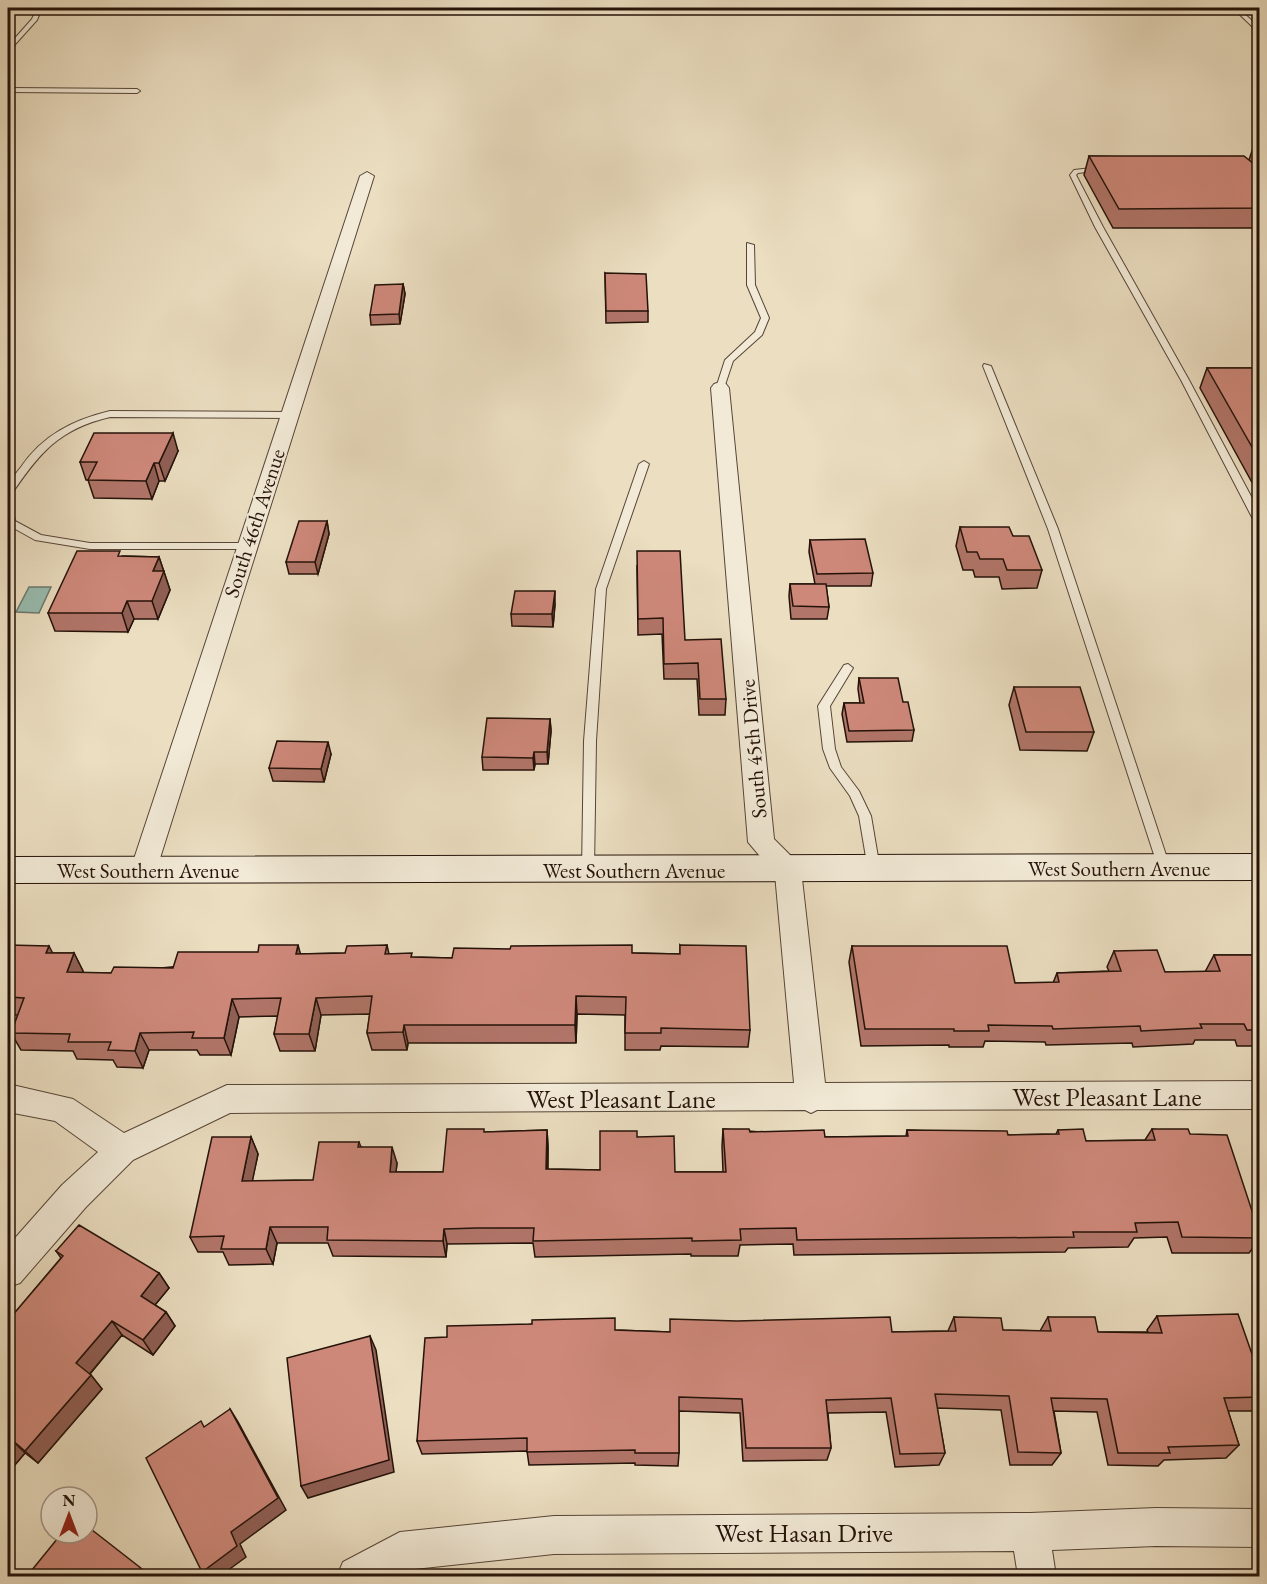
<svg xmlns="http://www.w3.org/2000/svg" width="1267" height="1584" font-family="'EB Garamond',serif">
  <style>
    .water { fill: #98bcb0; stroke: #6a786d; stroke-width: 1.5 }
    .lines { fill: none; stroke-linecap: round; stroke-linejoin: round }
    .lane-casing { stroke: #564537; stroke-width: 2 }
    .street-casing { stroke: #564537; stroke-width: 2 }
    .secondary-casing { stroke: #241209; stroke-width: 2 }
    .lane { fill: #f2ead7; fill-rule: evenodd }
    .street { fill: #f2ead7; fill-rule: evenodd }
    .secondary { fill: #f2ead7; fill-rule: evenodd }
    .wall { fill: #b17569; stroke: #241209; stroke-width: 1.5 }
    .shaded-wall { fill: #905f55; stroke: #241209; stroke-width: 1.5 }
    .building { fill: #ce887a; stroke: #241209; stroke-width: 1.5 }
    .labels { text-anchor: middle; dominant-baseline: central; stroke-width: 4.5; stroke-linejoin: round; paint-order: stroke }
    .street-label { font-size: 21px; fill: #241209; stroke: #f2ead7 }
    .near-street-label { font-size: 26px; fill: #241209; stroke: #f2ead7 }
  </style>
  <rect width="100%" height="100%" fill="#ebdec1"/>
  <filter id="stains"><feTurbulence type="fractalNoise" baseFrequency=".00333" numOctaves="4"/><feColorMatrix values="0 0 0 0 .2 0 0 0 0 .09 0 0 0 0 .02 0 0 0 .5 -.17"/></filter>
  <radialGradient id="worn" r=".72"><stop offset=".6" stop-color="#630" stop-opacity="0"/><stop offset="1" stop-color="#630" stop-opacity=".3"/></radialGradient>
  <path class="water" d="M29,587H51L39,613L16,612Z"/>
  <g class="lines">
    <defs>
      <path id="lane" d="M37,8H42L37,20L10,50L8,51V46L32,19Z
        M1233,8H1238L1260,28V34Z
        M8,88L137,89L140,91L137,93L8,92Z
        M1101,167L1104,169L1103,170L1078,173L1076,175L1103,227L1189,380L1260,513V526L1255,523L1181,380L1095,227L1070,175L1074,170Z
        M747,243L754,245L755,285L769,318L762,335L733,361L724,388L720,391L716,388L725,360L755,332L761,318L747,285Z
        M984,364L991,366L1058,529L1170,867L1168,870H1160L1158,867L1048,529L983,366Z
        M110,411L289,412L293,415L289,418L110,417C59,429 39,453 11,495L8,496C8,483 13,477 21,467C43,435 73,420 110,411Z
        M644,461L649,464L606,589L596,741L594,870L592,873H584L582,870L584,741L596,589L639,464Z
        M8,509L13,512L15,521L41,535L90,543H246L251,546L246,549H90L35,540L8,525Z
        M848,664L853,668L830,706L835,749L841,767L859,791L871,816L880,869L878,872H870L868,869L859,816L850,796L830,768L823,749L818,706L844,665Z"/>
      <path id="street" d="M367,172L374,176L156,871L153,878L143,881L133,878L130,871L360,176Z
        M720,382L726,384L729,388L774,839L798,863L801,870L825,1083L1260,1081V1109L817,1110L811,1113L805,1110L230,1113L133,1160L86,1207L20,1283L8,1287V1246L62,1185L98,1152L55,1121L8,1112V1084L73,1099L124,1133L227,1085L794,1083L775,874L748,842L711,388L714,384Z
        M1156,1508L1260,1509V1547L1156,1546L1052,1550L1056,1576H1018L1014,1551L554,1554L405,1570L394,1576H337L343,1562L400,1532L554,1516L1030,1513Z"/>
      <path id="secondary" d="M1260,854V880L8,883V857Z"/>
    </defs>
    <use href="#lane" class="lane-casing"/>
    <use href="#street" class="street-casing"/>
    <use href="#secondary" class="secondary-casing"/>
    <use href="#lane" class="lane"/>
    <use href="#street" class="street"/>
    <use href="#secondary" class="secondary"/>
  </g>
  <path class="wall" d="M1255,142H1260V228H1113L1084,175L1089,156L1249,160Z
    M605,273L648,311V322L606,323Z
    M403,284L405,294L400,324L371,325L370,315Z
    M1207,368H1260V497L1200,388Z
    M178,451L165,481H159L152,499L94,498L88,480H86L80,462Z
    M327,521L329,534L318,574H289L286,562Z
    M960,527L1013,536L1042,570L1037,588L1002,589L999,577H975L973,570H963L956,546Z
    M810,540L873,573L871,586H826L829,607L827,619H791L789,596L790,584H815L809,552Z
    M122,556L159,557L170,590L158,619H134L128,632L55,631L48,613Z
    M637,567L685,640L726,699L725,715H699L697,679H664L662,634L638,635Z
    M555,604L553,627L512,626L511,614Z
    M859,678L903,702L914,730L912,741L847,742L842,714L844,703H860L858,689Z
    M1014,687L1094,732L1087,751L1020,750L1009,705Z
    M550,719L551,731L548,764H535L534,770H483L482,757Z
    M331,754L324,782L273,781L269,768Z
    M8,945L53,953H74L83,971L82,973H111L301,954L345,953L387,945L389,954L412,957L452,958L632,953L680,954V945L750,1030L748,1047L661,1046L660,1050H625V1015L577,1014L576,1043H408L407,1050H372L367,1033L370,1014L321,1015L315,1051H280L274,1034L278,1016L239,1017L231,1055H200L197,1050H149L143,1068L117,1067L113,1060L77,1059L73,1051L21,1050L11,1033L18,1015H8Z
    M852,946L1015,983H1053L1057,973L1109,971L1107,967L1114,951L1165,972H1205L1214,955H1260V1046H1237L1235,1040H1195L1193,1044L1133,1047L1132,1043L1046,1045L1045,1042L985,1041L983,1047H949V1045L861,1046L849,962Z
    M723,1129L825,1137L906,1136L907,1130L1008,1135L1056,1134L1058,1130L1086,1141L1145,1140L1152,1129L1190,1134L1260,1238V1239L1249,1253H1172L1167,1237L1134,1238L1128,1247L1068,1248L1065,1252L794,1255L793,1244L740,1245L738,1256H691V1254L535,1257L533,1243L447,1244L446,1257L333,1256L328,1243H277L273,1264L229,1265L223,1252H198L190,1237L251,1137L258,1154L252,1181L313,1180L359,1142L361,1147L397,1163L396,1172H443L485,1132L547,1130L548,1147V1169L600,1170L637,1137L675,1172H723L722,1146Z
    M56,1251L159,1273L169,1288L155,1305L166,1312L175,1326L153,1355L122,1335L90,1374L102,1389L38,1463L25,1453L8,1473V1312L12,1316L61,1258Z
    M1157,1316L1260,1377V1404L1253,1411H1228L1239,1445L1226,1458L1164,1460L1158,1466L1108,1465L1097,1412L1054,1411L1061,1453L1052,1465H1010L1001,1410L937,1408L945,1453L939,1465L895,1467L886,1412L828,1413L831,1448L827,1460L743,1461L740,1413L679,1411V1453L678,1466L635,1465V1463L529,1465L527,1451L422,1454L417,1441L447,1337L532,1324L615,1330L670,1332H892L948,1331L954,1317L1003,1330L1040,1331L1048,1317L1098,1332H1148L1147,1330Z"/>
  <path class="shaded-wall" d="M403,284L405,294L400,324L399,314Z
    M173,433L178,451L165,481L159,463Z
    M154,463L159,481L152,499L146,481Z
    M327,521L329,534L318,574L315,562Z
    M159,557L170,590L158,619L152,601L153,571Z
    M555,591V604L553,627L552,614Z
    M127,601L134,619L128,632L122,613Z
    M550,719L551,731L548,764L547,752Z
    M328,742L331,754L324,782L321,769Z
    M534,752L535,764L534,770L533,758Z
    M298,945L303,963L296,954Z
    M49,946L58,963L46,953Z
    M74,953L83,971L76,990L67,972Z
    M576,996L577,1014L576,1043L575,1025Z
    M316,998L321,1015L315,1051L309,1034Z
    M232,999L239,1017L231,1055L224,1038Z
    M404,1025L408,1043L407,1050L403,1032Z
    M140,1033L149,1050L143,1068L135,1051Z
    M547,1130L548,1147L547,1186L546,1169Z
    M251,1137L258,1154L249,1197L242,1181Z
    M392,1147L397,1163L394,1188L390,1172Z
    M270,1227L277,1243L273,1264L266,1249Z
    M444,1229L447,1244L446,1257L443,1241Z
    M159,1273L169,1288L150,1311L141,1296Z
    M166,1312L175,1326L153,1355L143,1340Z
    M112,1321L122,1335L87,1377L76,1363Z
    M370,1336L376,1350L394,1472L308,1498L301,1486Z
    M91,1375L102,1389L38,1463L25,1451Z
    M230,1409L238,1422L286,1510L240,1544L246,1557L220,1576H206L202,1572Z
    M12,1440L25,1453L8,1473V1445Z"/>
  <path class="building" d="M1255,142H1260V148Z
    M1089,156H1244L1260,169V208L1119,209Z
    M605,273L646,274L648,311H606Z
    M403,284L399,314L370,315L375,285Z
    M1207,368H1260V461Z
    M94,433H173L159,463H154L146,481L88,480L97,462H80Z
    M299,521H327L315,562H286Z
    M960,527H1009L1013,536H1029L1042,570H1007L1003,559H980L977,552H967Z
    M865,539L873,573L817,574L810,540Z
    M77,551H120L118,556L159,557L153,571H164L152,601H127L122,613H48Z
    M637,551H680L685,640L721,639L726,699H700L698,663L664,664L663,618L638,619Z
    M790,584H826L829,607L793,606Z
    M515,591H555L552,614H511Z
    M859,678H898L903,702H908L914,730L849,731L844,703H864Z
    M1014,687H1080L1094,732H1026Z
    M487,718L550,719L547,752H534L533,758L482,757Z
    M277,741L328,742L321,769L269,768Z
    M8,945L49,946L46,953H74L67,972L111,973L114,967L173,968L178,952H258L259,945H298L296,954L345,953L347,946L387,945L385,954L412,953L411,957L452,958L454,948L510,949L511,946L632,945V953L680,954V945L746,946L750,1030L661,1028V1033H625L626,997L576,996L575,1025H404L403,1032L367,1033L372,996L316,998L309,1034H274L281,998L232,999L224,1038H192L194,1032L140,1033L135,1051L108,1050L111,1042H68L70,1034L11,1033L24,998L8,997Z
    M852,946H1007L1015,983L1059,982L1057,973L1121,971L1114,951L1157,950L1165,972L1220,971L1214,955H1260V1030H1247L1244,1024H1200L1202,1028L1141,1031L1140,1026L1053,1029L1052,1026L988,1025L989,1031H954V1029H865Z
    M447,1129H484V1132L547,1130L546,1169L600,1170V1131H637V1137L674,1136L675,1172H726L723,1129H749L750,1132L824,1130L825,1137L908,1136L907,1130L1007,1131L1008,1135L1059,1134L1058,1130L1083,1129L1086,1141L1155,1140L1152,1129H1188L1190,1134L1227,1135L1260,1235V1238L1182,1237L1178,1222L1135,1223L1137,1232H1073L1074,1237L797,1240L796,1228L740,1229L741,1240L692,1241V1238L533,1241L534,1228H477L444,1229L443,1241L327,1240L328,1227H270L266,1249H221L224,1236L190,1237L212,1137H251L242,1181L313,1180L319,1142H359L358,1147H392L390,1172H443Z
    M79,1225L159,1273L141,1296L166,1312L143,1340L112,1321L76,1363L91,1375L25,1451L12,1440L8,1445V1312L12,1316L63,1256L56,1251Z
    M1238,1314L1260,1377V1397L1224,1398L1239,1445L1168,1447L1170,1453H1118L1107,1399L1051,1398L1061,1453L1018,1452L1009,1396L935,1394L945,1453L900,1454L891,1398L826,1400L831,1448H746L742,1399L679,1397V1453H635V1450L527,1452V1438L417,1441L425,1338L447,1337V1326L532,1324V1320L615,1318V1330L670,1332V1319L737,1321L890,1317L892,1332L956,1331L954,1317L1001,1318L1003,1330L1051,1331L1048,1317H1095L1098,1332L1162,1333L1157,1316Z
    M370,1336L389,1460L301,1486L287,1358Z
    M230,1409L278,1498L231,1532L237,1546L202,1572L146,1458L201,1421L204,1427Z
    M87,1526L151,1576H27L62,1533H87Z"/>
  <g class="labels">
    <g class="street-label">
      <text transform="translate(254 523) rotate(-72)">South 46th Avenue</text>
      <text transform="translate(753 749) rotate(-95)">South 45th Drive</text>
      <text x="1119" y="868">West Southern Avenue</text>
      <text x="148" y="870">West Southern Avenue</text>
      <text x="634" y="870">West Southern Avenue</text>
    </g>
    <g class="near-street-label">
      <text x="1107" y="1097">West Pleasant Lane</text>
      <text x="621" y="1099">West Pleasant Lane</text>
      <text x="804" y="1533">West Hasan Drive</text>
    </g>
  </g>
  <rect width="1267" height="1584" fill="none" stroke="#ebdec1" stroke-width="30"/>
  <rect x="9" y="9" width="1249" height="1566" fill="none" stroke="#241209" stroke-width="3"/>
  <rect x="15" y="15" width="1237" height="1554" fill="none" stroke="#241209" stroke-width="1.5"/>
  <g transform="translate(69 1515)"><circle r="28" fill="#f2ead7" stroke="#a09485" stroke-width="1.5"/>
  <path d="M0-4.5L10 22L0 15L-10 22Z" fill="#8f2418"/>
  <text y="-9" font-size="16" font-weight="bold" text-anchor="middle" fill="#241209">N</text>
  </g>
  <rect width="100%" height="100%" filter="url(#stains)"/>
  <rect width="100%" height="100%" fill="url(#worn)"/>
</svg>
